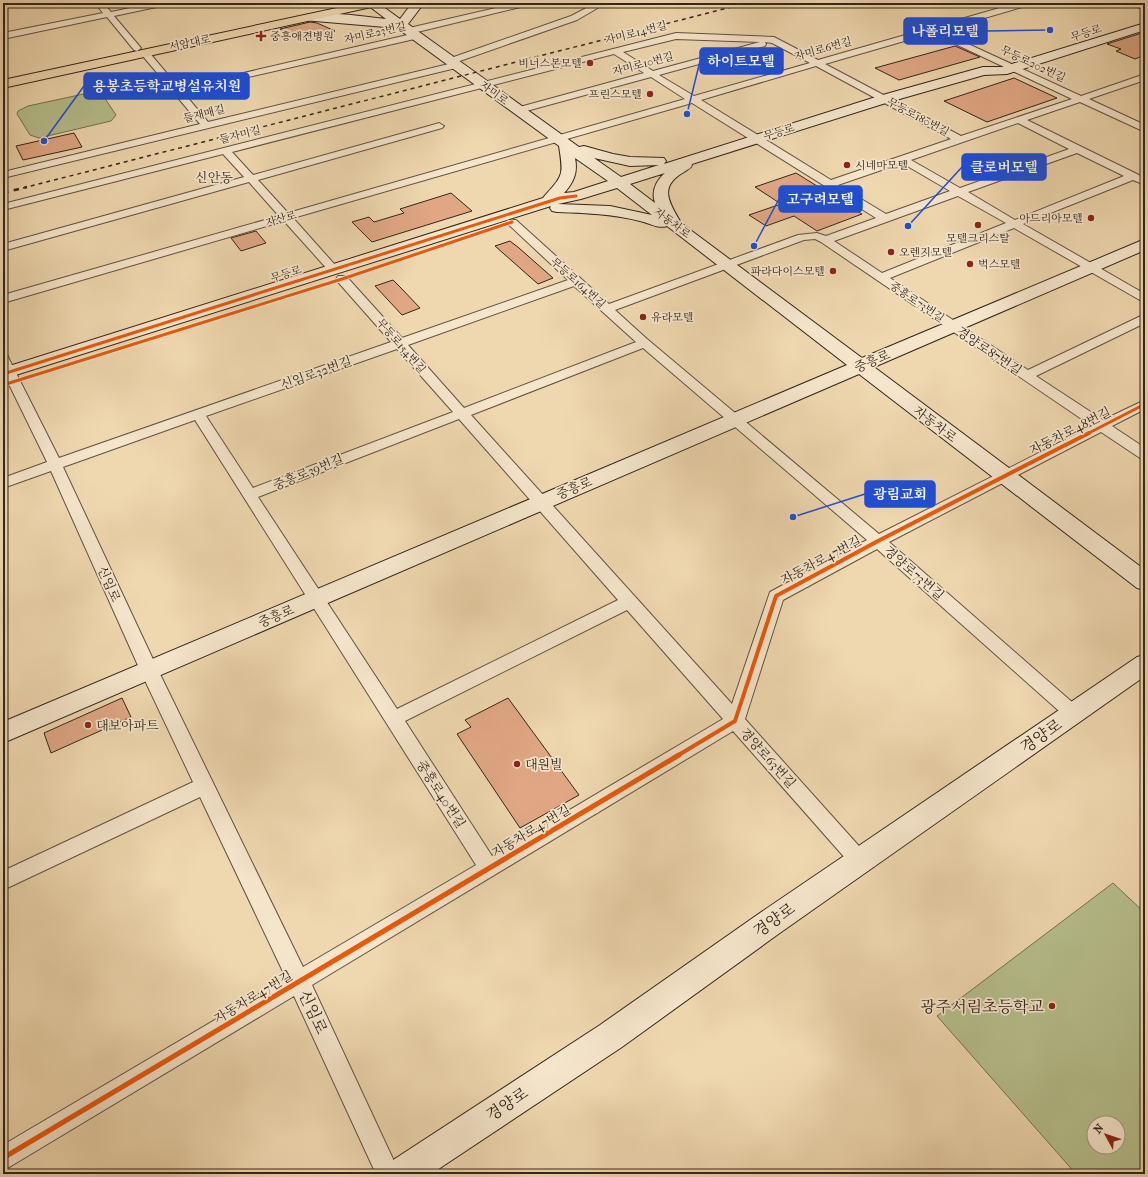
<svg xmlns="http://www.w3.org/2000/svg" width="1148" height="1177" font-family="'IM FELL French Canon','Noto Serif KR',serif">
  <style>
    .green { fill: #b6bf8d; stroke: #747254; fill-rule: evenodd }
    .building { fill: #e1a785; stroke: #31261c }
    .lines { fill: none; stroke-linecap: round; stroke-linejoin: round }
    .street-casing { stroke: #605241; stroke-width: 2 }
    .secondary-casing { stroke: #31261c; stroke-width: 2 }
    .primary-casing { stroke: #31261c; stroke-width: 2 }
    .street { fill: #f5e5cb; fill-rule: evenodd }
    .secondary { fill: #f5e5cb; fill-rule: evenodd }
    .primary { fill: #efd7af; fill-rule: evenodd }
    .rail-far1 { stroke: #31261c; stroke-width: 1.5; stroke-dasharray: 4 4; stroke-linecap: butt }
    .rail { stroke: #31261c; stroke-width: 2.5; stroke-dasharray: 5.5 5.5; stroke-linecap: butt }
    .cycleway-far2-casing { stroke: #f5e5cb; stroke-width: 5 }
    .cycleway-far1-casing { stroke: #f5e5cb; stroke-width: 6 }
    .cycleway-casing { stroke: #f5e5cb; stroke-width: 8 }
    .cycleway-far2 { stroke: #e8590c; stroke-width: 3 }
    .cycleway-far1 { stroke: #e8590c; stroke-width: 4 }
    .cycleway { stroke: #e8590c; stroke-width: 5 }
    .poi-dot { fill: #8f2418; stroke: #f5e5cb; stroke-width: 1.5 }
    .labels { text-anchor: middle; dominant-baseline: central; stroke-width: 3.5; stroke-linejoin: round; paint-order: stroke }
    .far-street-label { font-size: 11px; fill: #31261c; stroke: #f5e5cb }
    .far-poi-label { font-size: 11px; fill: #31261c; stroke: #f5e5cb; text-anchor: start }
    .far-quarter-label { font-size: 13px; fill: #31261c; stroke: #f5e5cb }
    .street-label { font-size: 13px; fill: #31261c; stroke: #f5e5cb }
    .poi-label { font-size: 13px; fill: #31261c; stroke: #f5e5cb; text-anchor: start }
    .near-street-label { font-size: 16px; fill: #31261c; stroke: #f5e5cb }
    .near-poi-label { font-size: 16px; fill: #31261c; stroke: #f5e5cb; text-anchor: end }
    .leader { fill: none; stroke: #1d4ed8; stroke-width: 1.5 }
    .callout-dot { fill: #1d4ed8; stroke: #f5e5cb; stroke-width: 1.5 }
    .callout { fill: #1d4ed8; stroke: #1d4ed8; stroke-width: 1.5 }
    .callout-label { font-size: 14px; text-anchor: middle; font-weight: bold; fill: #fff }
  </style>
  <rect width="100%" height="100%" fill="#efd7af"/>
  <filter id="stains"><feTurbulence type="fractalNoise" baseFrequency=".005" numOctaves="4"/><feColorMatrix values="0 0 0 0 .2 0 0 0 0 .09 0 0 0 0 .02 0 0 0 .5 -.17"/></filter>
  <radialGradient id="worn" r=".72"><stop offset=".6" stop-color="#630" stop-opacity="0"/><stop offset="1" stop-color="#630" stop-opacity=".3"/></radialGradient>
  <path class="green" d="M93,92L102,94L116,115L111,121L39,138L30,135L17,114L18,111L28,106Z
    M1113,883L1145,913V1174H1076L937,1016ZM1094,1123H1118V1147H1094Z"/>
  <path class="building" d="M310,22L317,23L335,31L304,39L291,36L280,29Z
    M1145,32V59L1140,57L1135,59L1116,51L1121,49L1107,44Z
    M955,46L980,57L899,80L875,68Z
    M1014,78L1057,98L987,122L944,101Z
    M74,133L82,147L23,160L16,146Z
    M796,173L862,214L817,231L794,216L766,226L749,215L781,204L755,187Z
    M451,193L472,211L372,242L352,222L369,217L374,222L404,213L400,209Z
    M256,231L266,243L241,251L231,238Z
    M510,241L519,248L553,278L538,284L495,246Z
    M393,280L401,288L420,308L402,315L375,286Z
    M122,698L131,717L51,753L44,733Z
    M508,698L579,795L520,828L457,734L471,727L465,720Z"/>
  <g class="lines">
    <defs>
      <path id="street" d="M95,3H103L111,12L154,3H170L166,5L114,16L141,48L137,51L134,50L107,17L3,39V33L103,13Z
        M518,3H533L529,5L409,34L405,31L409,28Z
        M596,3H606L577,20L454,63H448L447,61L448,59L571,16Z
        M1017,3H1030L1029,5L940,31L1081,96L1145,74V80L1089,99L1145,125V132L1080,102L1027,120L1145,178V185L1133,180L1023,224L1145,294V303L1014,228L890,278L1028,370L1145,314V323L1036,376L1103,420L1145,400V409L1112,426L1145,448V460L1140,458L1101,432L889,542L1080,709L1083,714L1080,719L1074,721L1068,719L877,549L783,600L745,719L867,855L870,861L867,867L860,870L853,867L733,731L312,985L400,1174H376L294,996L11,1166L3,1170V1145L286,978L200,797L3,890V871L193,782L140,670L51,471L3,488V478L47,462L3,372V355L8,356L9,359L59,458L391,342L338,282L336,279L338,276H346L402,338L568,280L508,224L506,222L508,220H516L609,304L798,235L817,233L826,236L876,218L692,103L293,218L336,266L338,268L336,270H328L284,221L3,303V295L279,216L249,182L3,251V244L244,177L223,154L3,210V204L676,33L774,37L818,60ZM932,33L1072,99L961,136L825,64ZM676,39L760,42L653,71L623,52ZM765,42L772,43L810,63L694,96L659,75L765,46L766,44ZM614,54L644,73L516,108L514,110L519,113L651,77L685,99L288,213L258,180L442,128L444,126L439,123L436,124L253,175L232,152ZM816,66L951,139L831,180L701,100ZM1018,123L1069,149L960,188L911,160ZM1077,153L1124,176L1015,220L968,192ZM902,163L950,191L886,214L838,185ZM958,196L1006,223L882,273L834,241ZM815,239L821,242L1092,426L879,534L647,339L615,310L804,240ZM574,286L636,342L464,408L408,345ZM643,348L867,540L770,592L732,704L471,415ZM397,349L453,412L253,488L206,416ZM459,419L618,600L397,709L258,497ZM195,420L476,865L303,967L158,670L63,467ZM627,610L723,719L492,856L405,721Z
        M1128,3H1139L1145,5V10Z
        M416,33L419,34L420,36L419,38L183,92L208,122L457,62L460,63L461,65L460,67L3,178V172L200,124L142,55L141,53L142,51H148L179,88Z"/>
      <path id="secondary" d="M365,3H378L400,19L412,3H424L408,24L579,147L584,146L613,154L630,157L664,158L666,161L664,164L879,96L983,67H1002L1145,23V30L1007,74L984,75L889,102L692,164C692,168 688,169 684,172C658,187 669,202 681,223L862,358L1145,239V250L874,367L1145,570V590L1137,588L859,374L3,743V722L847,365L667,226C658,229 649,223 640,221C613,214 585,213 557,212L552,211L550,208L551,206L3,379V368L543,198C563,175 564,177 559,146L397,28L303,20L301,18L303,16C325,10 363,17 386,19ZM575,158L608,181L574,192L564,193C574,182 578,172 575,158ZM594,158L630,166L659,165L621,177ZM665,173C656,181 651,191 655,203L630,184ZM617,188L652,215L610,206L558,204L581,199Z
        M1145,655V676L777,935L622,1047L431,1174H386L390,1162L600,1025L757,915L1137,657Z"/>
      <path id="primary" d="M360,3H382L376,6L3,88V80Z"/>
    </defs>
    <use href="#street" class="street-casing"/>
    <use href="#secondary" class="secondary-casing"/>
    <use href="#primary" class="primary-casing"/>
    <use href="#street" class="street"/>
    <use href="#secondary" class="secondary"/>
    <use href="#primary" class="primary"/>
    <path class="rail-far1" d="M23,188L747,3"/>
    <path class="rail" d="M3,193L27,187"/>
    <defs>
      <path id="cycleway-far2" d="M3,374L560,198L576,196
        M3,385L342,279L512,222
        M1087,434L1145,404"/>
      <path id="cycleway-far1" d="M677,756L735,721L776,596L878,541L1089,433"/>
      <path id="cycleway" d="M3,1158L679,755"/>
    </defs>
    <use href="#cycleway-far2" class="cycleway-far2-casing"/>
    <use href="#cycleway-far1" class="cycleway-far1-casing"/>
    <use href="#cycleway" class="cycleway-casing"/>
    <use href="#cycleway-far2" class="cycleway-far2"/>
    <use href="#cycleway-far1" class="cycleway-far1"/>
    <use href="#cycleway" class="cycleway"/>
  </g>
  <g class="poi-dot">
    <path d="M259 30h4v4h4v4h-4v4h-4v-4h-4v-4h4z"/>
    <circle cx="590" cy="63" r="4"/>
    <circle cx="650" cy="94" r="4"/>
    <circle cx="847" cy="165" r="4"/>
    <circle cx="1091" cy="218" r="4"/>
    <circle cx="978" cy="225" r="4"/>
    <circle cx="891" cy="252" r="4"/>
    <circle cx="970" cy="264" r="4"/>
    <circle cx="833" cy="271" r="4"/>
    <circle cx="643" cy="317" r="4"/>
    <circle cx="88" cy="725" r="4"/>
    <circle cx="517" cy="764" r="4"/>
    <circle cx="1052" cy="1006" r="4"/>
  </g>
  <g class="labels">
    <g class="far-street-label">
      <text transform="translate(375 33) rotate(-13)">자미로23번길</text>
      <text transform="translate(636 33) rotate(-14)">자미로14번길</text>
      <text transform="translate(1086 33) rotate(-18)">무등로</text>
      <text transform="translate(190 43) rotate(-12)">서암대로</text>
      <text transform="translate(823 49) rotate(-16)">자미로6번길</text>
      <text transform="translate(643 64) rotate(-15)">자미로10번길</text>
      <text transform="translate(1033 64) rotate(25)">무등로202번길</text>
      <text transform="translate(494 93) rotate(36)">자미로</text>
      <text transform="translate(204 114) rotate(-14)">들재매길</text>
      <text transform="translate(918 117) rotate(28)">무등로180번길</text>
      <text transform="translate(779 132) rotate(-17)">무등로</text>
      <text transform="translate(240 135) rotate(-14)">들자미길</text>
      <text transform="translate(281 219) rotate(-16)">자산로</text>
      <text transform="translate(672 223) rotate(37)">자동차로</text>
      <text transform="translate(286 274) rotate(-18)">무등로</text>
      <text transform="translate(578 283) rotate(42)">무등로164번길</text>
      <text transform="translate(917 302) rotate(34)">중흥로73번길</text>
      <text transform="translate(401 346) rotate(49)">무등로154번길</text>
    </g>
    <g class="far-poi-label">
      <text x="270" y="36">중흥애견병원</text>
      <text x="582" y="63" text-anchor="end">비너스본모텔</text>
      <text x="642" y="94" text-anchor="end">프린스모텔</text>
      <text x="855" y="165">시네마모텔</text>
      <text x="1083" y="218" text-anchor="end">아드리아모텔</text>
      <text x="978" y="238" text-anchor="middle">모텔크리스탈</text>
      <text x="899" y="252">오렌지모텔</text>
      <text x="978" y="264">벅스모텔</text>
      <text x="825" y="271" text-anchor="end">파라다이스모텔</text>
      <text x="651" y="317">유라모텔</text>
    </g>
    <g class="far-quarter-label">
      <text x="214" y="177">신안동</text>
    </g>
    <g class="street-label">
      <text transform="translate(989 351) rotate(34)">경양로87번길</text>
      <text transform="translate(872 361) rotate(-23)">중흥로</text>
      <text transform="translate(316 373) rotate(-20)">신임로32번길</text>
      <text transform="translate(935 424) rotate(37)">자동차로</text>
      <text transform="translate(1070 431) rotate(-27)">자동차로48번길</text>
      <text transform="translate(308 472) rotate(-22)">중흥로39번길</text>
      <text transform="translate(574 488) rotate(-23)">중흥로</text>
      <text transform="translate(821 560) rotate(-28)">자동차로47번길</text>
      <text transform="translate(914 573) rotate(41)">경양로73번길</text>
      <text transform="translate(109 584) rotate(66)">신임로</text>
      <text transform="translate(276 616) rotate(-23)">중흥로</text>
      <text transform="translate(768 758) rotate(48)">경양로63번길</text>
      <text transform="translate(441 794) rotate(57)">중흥로40번길</text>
      <text transform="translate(531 831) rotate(-31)">자동차로47번길</text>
      <text transform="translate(253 997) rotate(-31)">자동차로47번길</text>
    </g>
    <g class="poi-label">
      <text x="96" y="725">대보아파트</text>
      <text x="525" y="764">대원빌</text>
    </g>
    <g class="near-street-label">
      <text transform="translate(1041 736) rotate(-35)">경양로</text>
      <text transform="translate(774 920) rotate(-35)">경양로</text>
      <text transform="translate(313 1012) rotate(65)">신임로</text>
      <text transform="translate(507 1104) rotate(-34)">경양로</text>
    </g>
    <g class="near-poi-label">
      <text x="1044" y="1006">광주서림초등학교</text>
    </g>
  </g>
  <path class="leader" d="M1050 30L987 31M687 114L700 61M44 141L84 86M908 226L962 167M754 246L779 199M793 517L865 494"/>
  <g class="callout-dot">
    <circle cx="1050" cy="30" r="4"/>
    <circle cx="687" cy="114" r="4"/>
    <circle cx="44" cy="141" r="4"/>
    <circle cx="908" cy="226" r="4"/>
    <circle cx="754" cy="246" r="4"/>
    <circle cx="793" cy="517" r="4"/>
  </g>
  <g class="callout">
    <rect x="904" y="18" width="83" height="26" rx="4"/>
    <rect x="700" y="48" width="83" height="26" rx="4"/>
    <rect x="84" y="73" width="165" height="26" rx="4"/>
    <rect x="962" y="154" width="84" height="26" rx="4"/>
    <rect x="779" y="186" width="83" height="26" rx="4"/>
    <rect x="865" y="481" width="70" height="26" rx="4"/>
  </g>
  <g class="callout-label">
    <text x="945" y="36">나폴리모텔</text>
    <text x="741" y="66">하이트모텔</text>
    <text x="167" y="91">용봉초등학교병설유치원</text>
    <text x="1004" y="172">클로버모텔</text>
    <text x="820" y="204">고구려모텔</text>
    <text x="900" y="499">광림교회</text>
  </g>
  <rect width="1148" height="1177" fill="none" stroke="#efd7af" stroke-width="16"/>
  <rect x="4" y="4" width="1140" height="1169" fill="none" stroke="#31261c" stroke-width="2"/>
  <rect x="8" y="8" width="1132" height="1161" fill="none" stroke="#31261c"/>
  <g transform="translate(1106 1135) rotate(310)"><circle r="19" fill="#f5e5cb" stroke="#a79985"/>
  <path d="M0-3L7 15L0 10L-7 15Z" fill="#8f2418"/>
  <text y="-6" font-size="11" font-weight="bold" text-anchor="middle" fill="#31261c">N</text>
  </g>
  <rect width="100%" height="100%" filter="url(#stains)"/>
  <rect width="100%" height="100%" fill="url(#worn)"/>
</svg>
